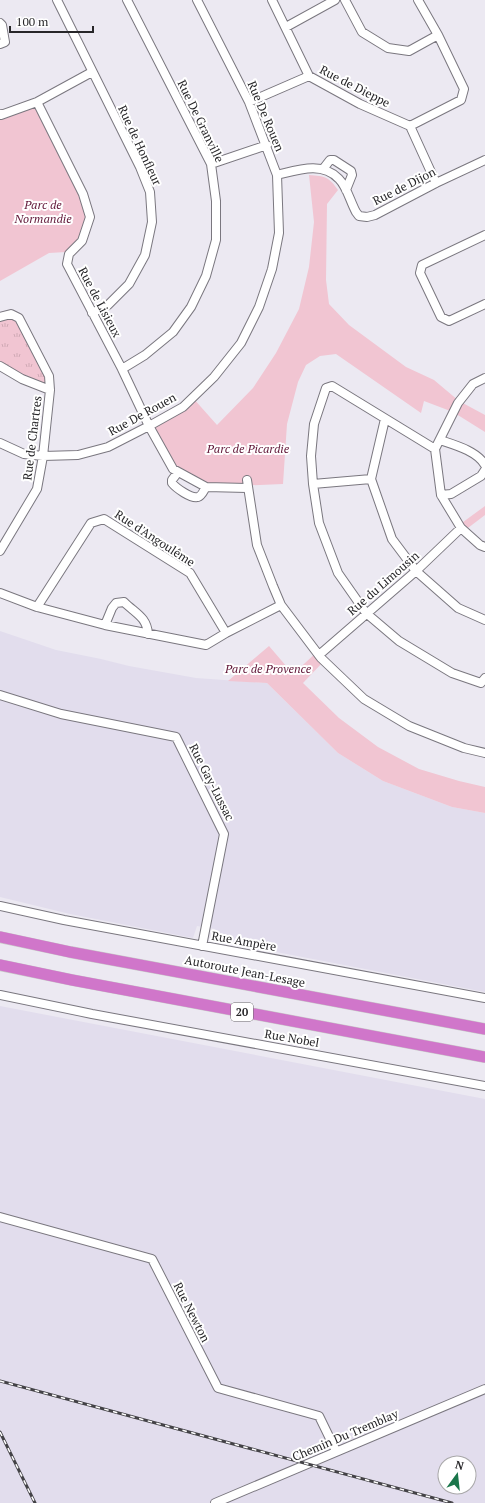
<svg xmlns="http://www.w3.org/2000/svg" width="485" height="1503" font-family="'PT Serif',serif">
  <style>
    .built { fill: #e2dded; fill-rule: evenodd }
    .grass { fill: url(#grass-tufts) }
    .green { fill: #f1c5d2 }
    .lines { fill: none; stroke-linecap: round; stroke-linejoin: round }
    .minor-casing { stroke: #7a777f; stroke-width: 10 }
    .highway-casing { stroke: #c7c7c7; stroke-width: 12 }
    .minor { stroke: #fff; stroke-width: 8 }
    .highway { stroke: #d076ca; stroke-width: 11 }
    .rail-casing { stroke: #434246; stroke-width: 3 }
    .rail { stroke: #fff; stroke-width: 1.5; stroke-dasharray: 4.5; stroke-linecap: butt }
    .labels { text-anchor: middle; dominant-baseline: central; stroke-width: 4; stroke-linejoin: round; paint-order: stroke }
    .shield { fill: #fff; stroke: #686769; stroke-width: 1 }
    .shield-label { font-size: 11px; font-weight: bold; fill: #272629 }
    .street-label { font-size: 12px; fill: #272629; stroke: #fff }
    .park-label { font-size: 12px; font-style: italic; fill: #611738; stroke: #fff }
  </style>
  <defs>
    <pattern id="grass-tufts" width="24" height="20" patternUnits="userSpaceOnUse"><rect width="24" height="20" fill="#f1c5d2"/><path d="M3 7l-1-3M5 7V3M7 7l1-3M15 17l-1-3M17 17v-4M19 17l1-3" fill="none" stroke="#cfa9b4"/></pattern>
  </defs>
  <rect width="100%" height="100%" fill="#ece9f2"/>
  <path class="built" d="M0,631L56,650L101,659L129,666L196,678L267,683L338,753L383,781L452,807L485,813V992L213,940L215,929L197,926L193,938L70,914L0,897Z
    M0,1006L485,1099V1503H0ZM445,1463H469V1487H445Z"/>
  <path class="grass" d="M0,317L19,318L49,376L50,390L0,366Z"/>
  <path class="green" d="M37,102L90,217L82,241L66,252L49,253L0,281V114Z
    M309,175C325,176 329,177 338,190L327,204L326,280L329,304L349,325L406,367L434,380L459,401L485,415V432L453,412L424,401L421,413L336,354L320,356L306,365L298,382L287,424L283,484L206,487L173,469L149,426L193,398L217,425L253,388L276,353L299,309L309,267L314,222Z
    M485,506V515L464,531L459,525Z
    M269,646L293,674L317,652L324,661L303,683L339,718L378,747L419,769L459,781L485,787V813L452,807L383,781L338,753L267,683L228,681Z"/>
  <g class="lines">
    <defs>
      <path id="minor" d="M57,0L140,167L150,192L152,222L145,255L129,284L108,305L92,313
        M272,0L309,76L360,104L410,126L436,183
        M345,0L362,32L388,48L409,51L438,35
        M0,23L2,25L5,42L0,44
        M286,27L335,0
        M37,102L83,194L90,217L82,241L69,254L67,264L122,369L149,426L173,469L206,487L247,488
        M249,102L309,76
        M0,114L1,115L37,102L92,72
        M410,126L461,100L464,89L438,35L418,0
        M211,164L267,145
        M323,169L330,160H334L351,171L352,175L346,190
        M277,175C298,170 322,161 339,179C347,187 350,201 356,212L359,216L367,217L375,215L436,183L485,160
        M485,235L422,265L420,273L441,317L449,321L485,304
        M0,317L11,314L19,318L49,376L50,390L43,456L37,489L0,551
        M0,366L22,379L50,390
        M122,369L145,355L173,332L191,307L206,276L216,240V201L211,164L127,0
        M485,378L473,384L458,403L435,449L441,495L461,528L480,545L485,547
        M385,419L371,479L392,539L416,571L458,608L485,620
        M440,440C455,445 477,451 485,465
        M0,443L24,454L43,456L78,455L108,447L149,426L183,407L214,377L241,343L259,307L272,269L279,233L277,175L249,102L197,0
        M435,449L332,386L326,388L314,424L311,456L313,484L319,523L338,573L366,613L399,641L452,673L481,683L485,678
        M178,472L172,480V483C176,488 191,499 198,497C202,496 204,490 206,487
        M247,480L257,545L273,586L281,605L321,658L364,699L409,726L464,748L485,753
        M313,484L371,479
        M441,495L451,494L481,476L485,470
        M0,593L37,607L105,625L206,645L226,633L281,605
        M37,607L91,523L104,519L190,573L226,633
        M105,625L112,608L116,603L124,602C135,613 147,617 148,634
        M319,655L416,571L461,528
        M0,695L61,714L176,737L224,834L202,946
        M0,906L64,920L485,998
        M0,995L92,1014L485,1086
        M0,1217L152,1259L218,1388L319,1416L336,1451
        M215,1503L485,1389"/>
      <path id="highway" d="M0,937L70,952L485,1029
        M0,965L72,980L485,1057"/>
    </defs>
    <use href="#minor" class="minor-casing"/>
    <use href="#highway" class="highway-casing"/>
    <use href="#minor" class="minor"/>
    <use href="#highway" class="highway"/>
    <defs>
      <path id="rail" d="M0,1381L452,1503
        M0,1432L35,1503"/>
    </defs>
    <use href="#rail" class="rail-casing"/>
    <use href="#rail" class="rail"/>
  </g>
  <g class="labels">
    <rect class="shield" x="231" y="1003" width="22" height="18" rx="3"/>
    <g class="shield-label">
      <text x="242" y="1012">20</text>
    </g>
    <g class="street-label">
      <text transform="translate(355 86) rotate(27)">Rue de Dieppe</text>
      <text transform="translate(266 116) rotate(67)">Rue De Rouen</text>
      <text transform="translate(201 121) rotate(64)">Rue De Granville</text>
      <text transform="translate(140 145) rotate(65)">Rue de Honfleur</text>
      <text transform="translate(404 186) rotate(-27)">Rue de Dijon</text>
      <text transform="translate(100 302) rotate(62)">Rue de Lisieux</text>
      <text transform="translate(142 414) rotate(-29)">Rue De Rouen</text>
      <text transform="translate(32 438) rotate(-83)">Rue de Chartres</text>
      <text transform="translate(155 538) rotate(33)">Rue d'Angoulême</text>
      <text transform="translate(383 583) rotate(-41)">Rue du Limousin</text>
      <text transform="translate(212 782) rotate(63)">Rue Gay-Lussac</text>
      <text transform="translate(244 941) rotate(10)">Rue Ampère</text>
      <text transform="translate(245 971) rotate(11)">Autoroute Jean-Lesage</text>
      <text transform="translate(292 1038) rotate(10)">Rue Nobel</text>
      <text transform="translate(192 1312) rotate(63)">Rue Newton</text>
      <text transform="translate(345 1435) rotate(-23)">Chemin Du Tremblay</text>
    </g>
    <g class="park-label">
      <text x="43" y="204">Parc de<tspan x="43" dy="14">Normandie</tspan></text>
      <text x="248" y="448">Parc de Picardie</text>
      <text x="268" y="668">Parc de Provence</text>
    </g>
  </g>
  <g transform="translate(457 1475) rotate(15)"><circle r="19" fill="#ffffff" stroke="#a9a8a9"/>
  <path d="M0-3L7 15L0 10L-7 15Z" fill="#1a764b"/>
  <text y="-6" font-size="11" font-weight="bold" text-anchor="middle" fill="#272629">N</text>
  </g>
  <path d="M10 26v6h83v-6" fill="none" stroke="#272629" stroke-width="2"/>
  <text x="16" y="26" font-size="12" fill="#272629" stroke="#ffffff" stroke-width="3" paint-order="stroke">100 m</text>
</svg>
